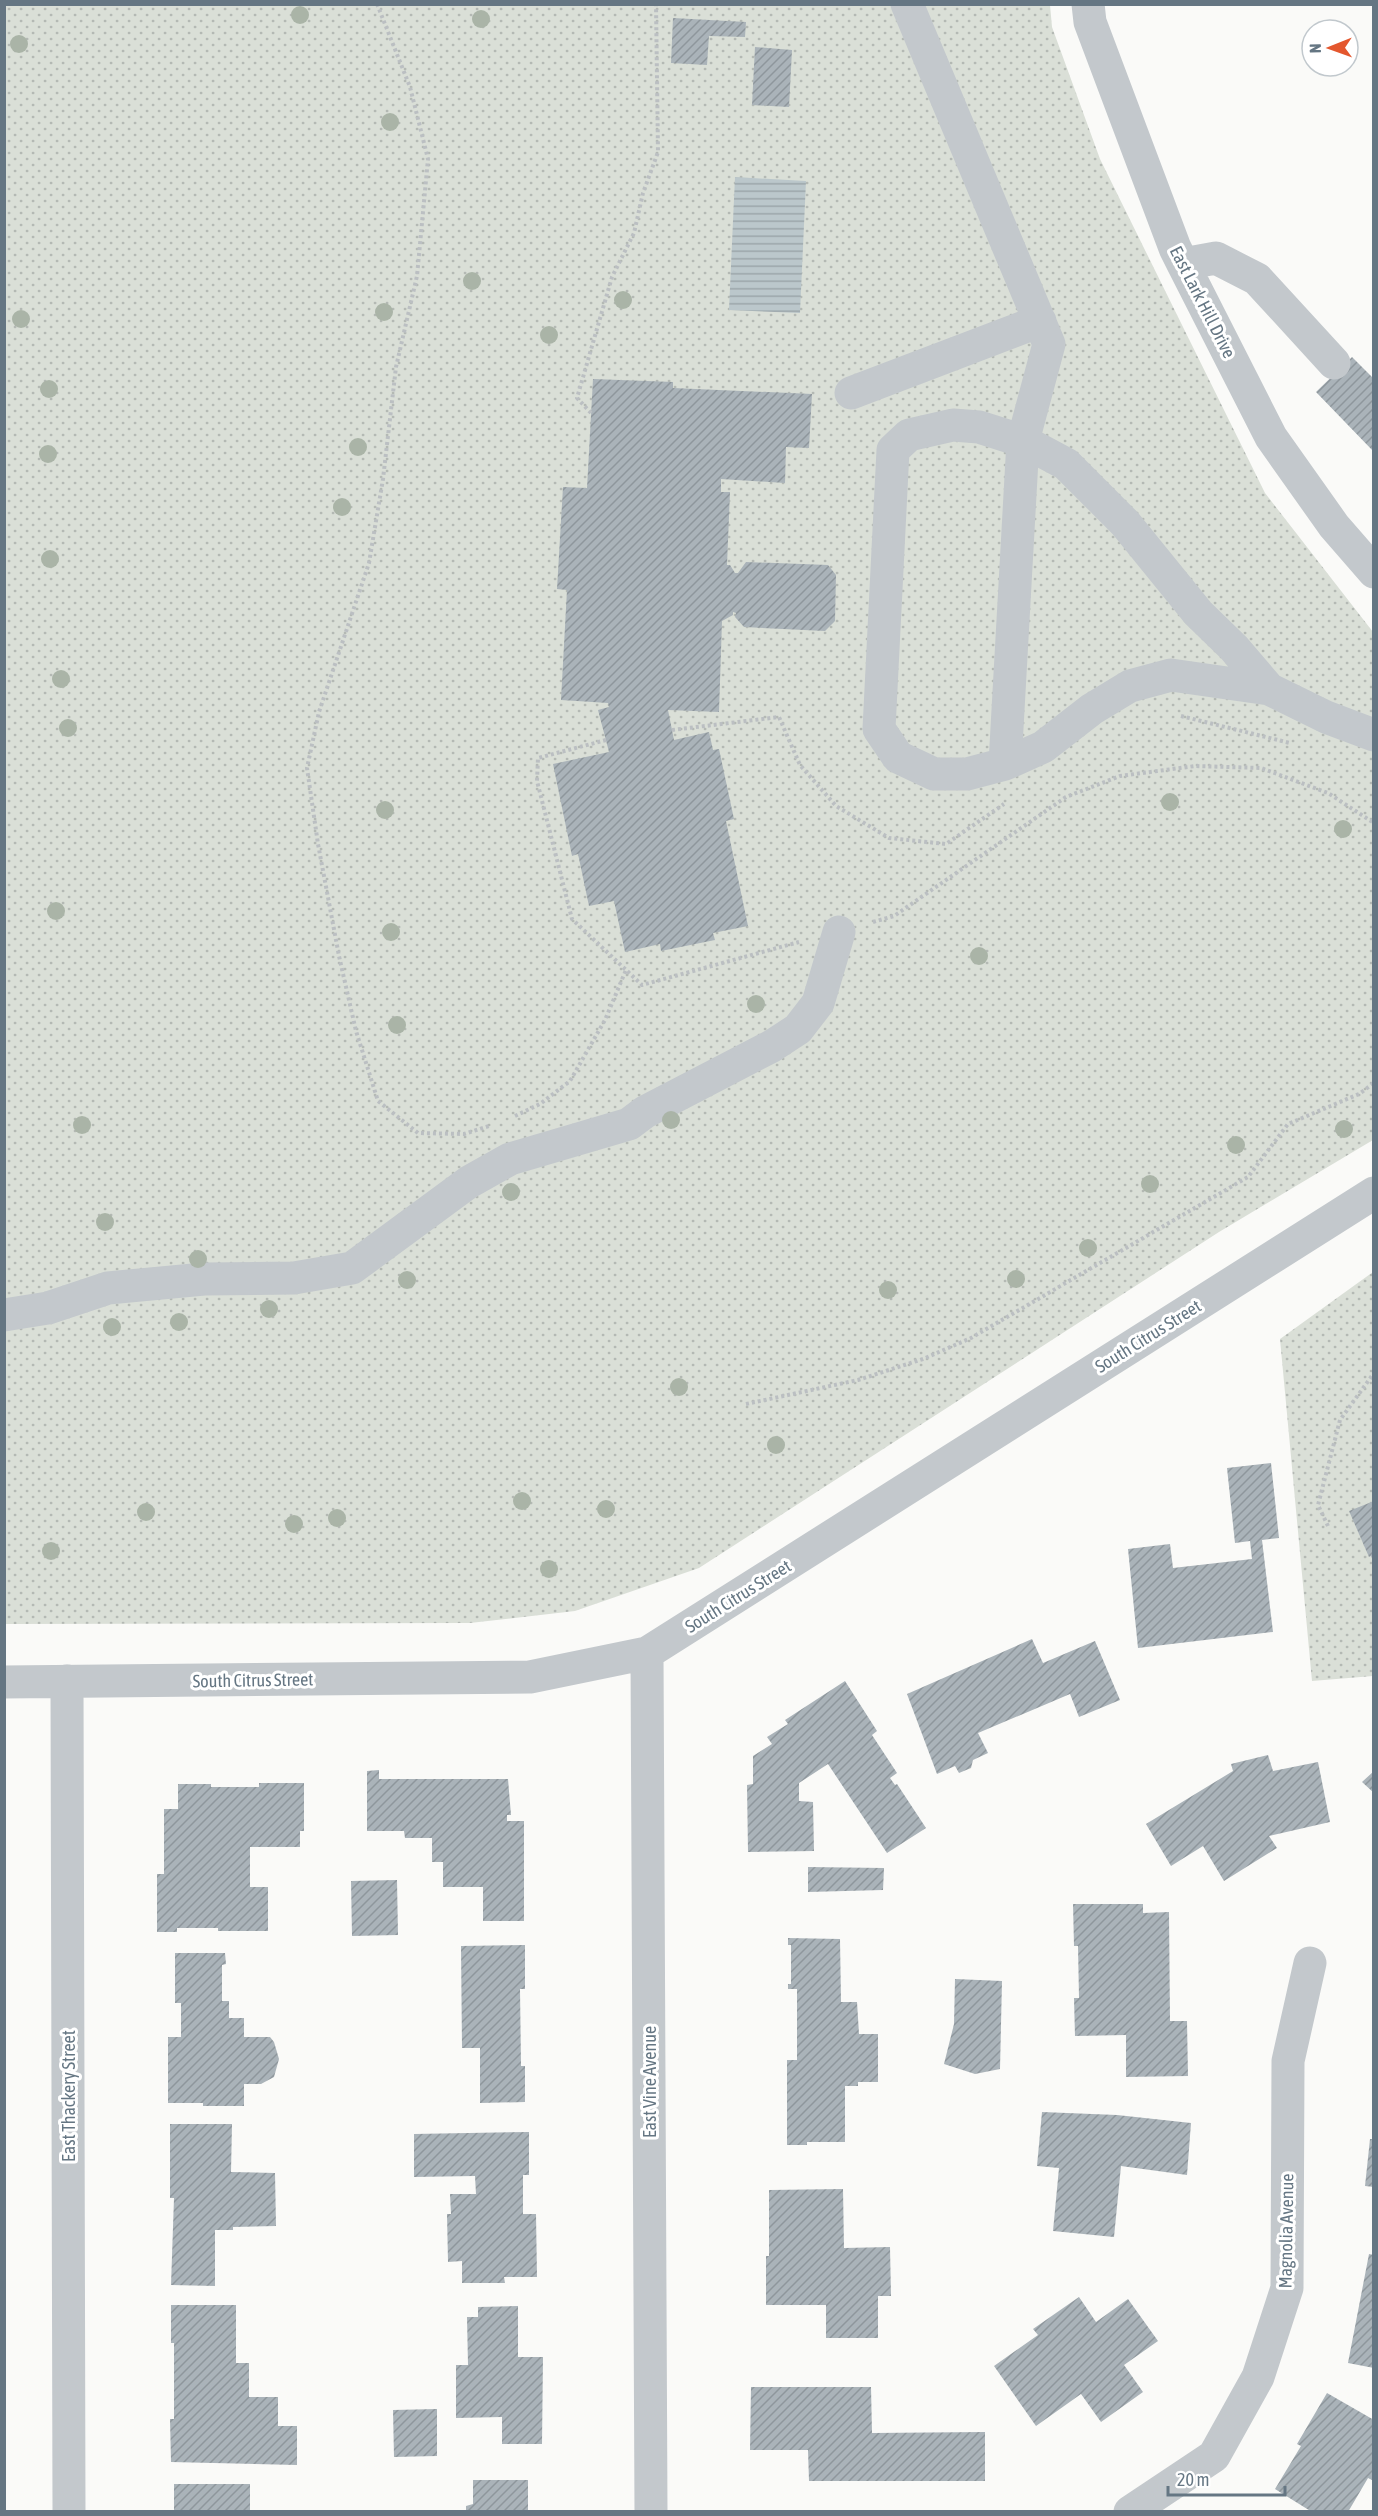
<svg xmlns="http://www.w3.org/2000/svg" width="1378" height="2516" font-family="'Asap Condensed',sans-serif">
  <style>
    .grass { fill: url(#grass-dots) }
    .water { fill: url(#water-rules) }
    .building { fill: url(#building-hatch) }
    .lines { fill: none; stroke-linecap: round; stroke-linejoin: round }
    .path { stroke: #bbbfc2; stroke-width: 4; stroke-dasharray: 3 3; stroke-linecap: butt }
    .minor { stroke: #c3c8cc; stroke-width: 33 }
    .tree { fill: #aab4a7 }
    .labels { text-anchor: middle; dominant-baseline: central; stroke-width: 6; stroke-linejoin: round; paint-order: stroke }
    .street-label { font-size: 18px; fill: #657683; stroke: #fff }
  </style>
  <defs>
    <pattern id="grass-dots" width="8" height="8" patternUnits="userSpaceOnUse" patternTransform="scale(1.5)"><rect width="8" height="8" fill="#dadfd7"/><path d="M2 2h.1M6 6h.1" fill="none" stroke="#b4b9b4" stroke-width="1.8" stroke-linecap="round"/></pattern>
    <pattern id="water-rules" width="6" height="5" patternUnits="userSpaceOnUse" patternTransform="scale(1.5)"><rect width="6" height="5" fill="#bbc7cb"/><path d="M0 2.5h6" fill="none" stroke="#9ca6aa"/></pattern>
    <pattern id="building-hatch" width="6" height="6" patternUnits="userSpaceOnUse" patternTransform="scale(1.5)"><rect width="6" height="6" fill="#aab3b9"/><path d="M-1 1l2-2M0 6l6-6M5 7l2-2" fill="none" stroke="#8e969c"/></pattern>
  </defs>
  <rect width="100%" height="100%" fill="#fafaf8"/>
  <path class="grass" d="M4,5H1050L1052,27L1100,159L1265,493L1373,632V1140L1219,1232L699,1568L575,1611L470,1623L5,1624Z
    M1373,1272V1676L1312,1681L1280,1339Z"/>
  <path class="water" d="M735,177L806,181L800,313L729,310Z"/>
  <path class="building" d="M673,18L746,22L745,37L709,36L707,65L671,63Z
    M755,47L792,50L789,107L752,105Z
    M1352,357L1374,379V452L1316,392Z
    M593,379L673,382V388L812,394L809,448L786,447L785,483L721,479V492H730L727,565H730L735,573H738L746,562L828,565L836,575L835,621L825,631L744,627L735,617L736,613L733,612V615L722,621L719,712L668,710L674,740L709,732L713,750L719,749L734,819L726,821L748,926L713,933L715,940L661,951L660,944L625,952L614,901L589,906L578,854L572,856L553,764L609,752L598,710L609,707L608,703L561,700L567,590L557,589L563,487L587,488Z
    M1271,1463L1279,1538L1262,1540L1273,1632L1138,1648L1128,1549L1170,1544L1173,1568L1252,1559L1250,1541L1235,1543L1227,1468Z
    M1374,1501V1561H1373L1371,1556L1369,1557L1349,1511Z
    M1032,1639L1043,1663L1095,1641L1120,1700L1079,1717L1070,1694L978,1733L988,1753L973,1760L971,1768L959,1773L955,1766L937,1774L907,1694Z
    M845,1681L877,1731L872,1735L897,1773L890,1778L895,1785L897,1784L926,1828L887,1853L828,1764L799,1783V1801L813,1802L814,1851L748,1852L747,1785L753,1784V1756L772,1744L767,1737L788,1724L785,1720Z
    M1268,1755L1273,1771L1318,1762L1330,1822L1269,1836L1277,1848L1224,1881L1203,1846L1171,1866L1146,1824L1233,1771L1231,1764Z
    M379,1770V1779H508L511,1815H507V1821H524V1921H483V1887H443V1862H432V1838H405L404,1831H367V1771Z
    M1374,1771V1793L1362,1782Z
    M259,1783H304V1831H300V1847H250V1887H268V1931H218V1928H177V1932H157V1874H164V1809H178V1784H211V1787H259Z
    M808,1867L884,1868L883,1890L808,1892Z
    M397,1880L398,1935L352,1936L351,1881Z
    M1073,1904H1143V1913L1169,1912L1170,2021H1187L1188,2076L1126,2077V2035L1075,2036L1074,1998H1079L1078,1946H1074Z
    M788,1938L840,1939L841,2002H857L859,2034H878V2082H858V2086H845V2142H807V2145H787V2060H797V1989H788V1984H791V1945H788Z
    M525,1945V1989H520L521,2066H525V2102L480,2103V2048H462L461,1946Z
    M175,1953H225L226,1964L222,1965V2001H229V2018H244V2037H270L274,2042L279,2059L274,2077L261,2084H244V2106H203V2103H168V2037H181V2003H175Z
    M955,1979L1002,1981L1000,2069L975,2074L944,2064L954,2024Z
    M1042,2112L1117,2115L1191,2123L1187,2175L1121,2166L1114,2237L1053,2231L1059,2168L1037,2166Z
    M170,2124H232L231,2172L275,2173L276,2226L233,2227V2230H215V2286L171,2285L174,2198H170Z
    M529,2132V2175H523V2214H536L537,2277H504L505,2283H462V2261L448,2262L447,2214H451L450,2194H476L475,2176L414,2177V2134Z
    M1370,2139H1374V2187L1365,2186Z
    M843,2189L844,2248L890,2247L891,2296H878V2338H826V2305H766V2256H769V2190Z
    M1369,2254L1374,2255V2368L1348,2363Z
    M1079,2297L1096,2322L1128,2299L1158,2341L1124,2365L1143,2392L1101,2422L1081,2394L1036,2426L994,2366L1038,2335L1033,2329Z
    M171,2305H236V2363H249V2397H278V2426H297V2465L171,2462L170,2419H174V2343H171Z
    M518,2306V2357H543L542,2444H502V2417L456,2418V2365H468L467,2317H478V2307Z
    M751,2387H871L872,2433L985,2432V2481H809L808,2450H750Z
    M1327,2393L1374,2420V2481L1368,2478L1348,2512H1312L1275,2489L1301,2446L1297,2444Z
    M437,2409V2456L394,2457L393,2410Z
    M473,2480H528V2512H466V2506L473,2504Z
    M174,2484H250V2512H174Z"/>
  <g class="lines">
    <path class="path" d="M377,4L410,87L428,159L417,276L396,367L383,479L369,563L319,712L307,768L318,844L339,956L356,1031L378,1101L418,1133L464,1134L489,1126
      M591,413L577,398L612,277L634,233L643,193L658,152L656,4
      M1181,716L1290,743
      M672,730L779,717L800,765L836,806L889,838L946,844L1004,804
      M606,740L538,758L537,781L572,919L642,985L799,942
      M873,922L894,916L1066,797L1120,776L1195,766L1261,768L1328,793L1374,823
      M515,1116L540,1104L570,1081L605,1020L626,970
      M746,1404L858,1380L923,1359L971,1338L1248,1177L1288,1124L1359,1094L1374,1083
      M1328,1526L1318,1505L1340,1420L1374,1373"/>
    <path class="minor" d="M907,4L1049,344L1023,441L1005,764
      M1088,4L1090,22L1175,248L1183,264L1271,437L1334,526L1374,572
      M1183,264L1216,258L1257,279L1334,363
      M851,393L1040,321
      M1269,689L1234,648L1198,613L1125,523L1066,464L1023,441L979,427L953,425L909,435L893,450L879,729L898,757L934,774H967L1005,764L1043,747L1092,709L1130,686L1171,675L1269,689L1326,717L1374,735
      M4,1315L48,1308L108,1288L204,1279L294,1278L352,1268L469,1182L510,1159L629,1124L645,1112L772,1046L798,1029L818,1003L839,932
      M647,1653L651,2512
      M67,1681L69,2512
      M4,1682L530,1677L647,1653L1374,1193
      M1130,2512L1214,2456L1258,2377L1287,2288L1288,2061L1310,1963"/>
  </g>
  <g class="tree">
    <circle cx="300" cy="15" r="9"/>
    <circle cx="481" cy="19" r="9"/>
    <circle cx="19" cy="44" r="9"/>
    <circle cx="390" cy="122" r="9"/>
    <circle cx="472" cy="281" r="9"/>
    <circle cx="623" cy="300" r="9"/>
    <circle cx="384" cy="312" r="9"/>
    <circle cx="21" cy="319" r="9"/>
    <circle cx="549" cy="335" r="9"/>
    <circle cx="49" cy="389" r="9"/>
    <circle cx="358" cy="447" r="9"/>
    <circle cx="48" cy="454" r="9"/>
    <circle cx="342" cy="507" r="9"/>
    <circle cx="50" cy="559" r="9"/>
    <circle cx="61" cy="679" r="9"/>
    <circle cx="68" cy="728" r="9"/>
    <circle cx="1170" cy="802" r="9"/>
    <circle cx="385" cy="810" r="9"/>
    <circle cx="1343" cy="829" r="9"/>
    <circle cx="56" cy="911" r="9"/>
    <circle cx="391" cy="932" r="9"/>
    <circle cx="979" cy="956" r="9"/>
    <circle cx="756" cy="1004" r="9"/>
    <circle cx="397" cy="1025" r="9"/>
    <circle cx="671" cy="1120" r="9"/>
    <circle cx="82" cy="1125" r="9"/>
    <circle cx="1344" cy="1129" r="9"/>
    <circle cx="1236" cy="1145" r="9"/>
    <circle cx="1150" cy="1184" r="9"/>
    <circle cx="511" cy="1192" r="9"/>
    <circle cx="105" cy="1222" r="9"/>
    <circle cx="1088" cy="1248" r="9"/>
    <circle cx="198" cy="1259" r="9"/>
    <circle cx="1016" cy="1279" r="9"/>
    <circle cx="407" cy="1280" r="9"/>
    <circle cx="888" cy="1290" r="9"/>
    <circle cx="269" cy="1309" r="9"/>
    <circle cx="179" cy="1322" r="9"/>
    <circle cx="112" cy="1327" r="9"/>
    <circle cx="679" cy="1387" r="9"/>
    <circle cx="776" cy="1445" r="9"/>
    <circle cx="522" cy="1501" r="9"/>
    <circle cx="606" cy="1509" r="9"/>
    <circle cx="146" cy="1512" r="9"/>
    <circle cx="337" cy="1518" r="9"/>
    <circle cx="294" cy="1524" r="9"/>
    <circle cx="51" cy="1551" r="9"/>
    <circle cx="549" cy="1569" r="9"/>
  </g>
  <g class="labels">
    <g class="street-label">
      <text transform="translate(1203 302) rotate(63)">East Lark Hill Drive</text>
      <text transform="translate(1148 1336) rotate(-32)">South Citrus Street</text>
      <text transform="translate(738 1596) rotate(-32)">South Citrus Street</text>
      <text transform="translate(253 1680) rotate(-1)">South Citrus Street</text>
      <text transform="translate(649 2082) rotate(-90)">East Vine Avenue</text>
      <text transform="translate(68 2096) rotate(-90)">East Thackery Street</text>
      <text transform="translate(1286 2231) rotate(-89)">Magnolia Avenue</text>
    </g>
  </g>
  <rect width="1378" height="2516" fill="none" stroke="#657683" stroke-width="12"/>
  <g transform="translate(1330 48) rotate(269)"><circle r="28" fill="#ffffff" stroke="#c1c8cd" stroke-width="1.5"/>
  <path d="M0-4.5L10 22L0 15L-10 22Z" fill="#e4572e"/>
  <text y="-9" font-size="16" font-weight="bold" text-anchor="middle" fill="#657683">N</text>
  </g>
  <path d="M1168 2486v9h117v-9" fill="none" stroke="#657683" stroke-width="3"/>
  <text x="1177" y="2486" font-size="18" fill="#657683" stroke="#ffffff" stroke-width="4.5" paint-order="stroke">20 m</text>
</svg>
